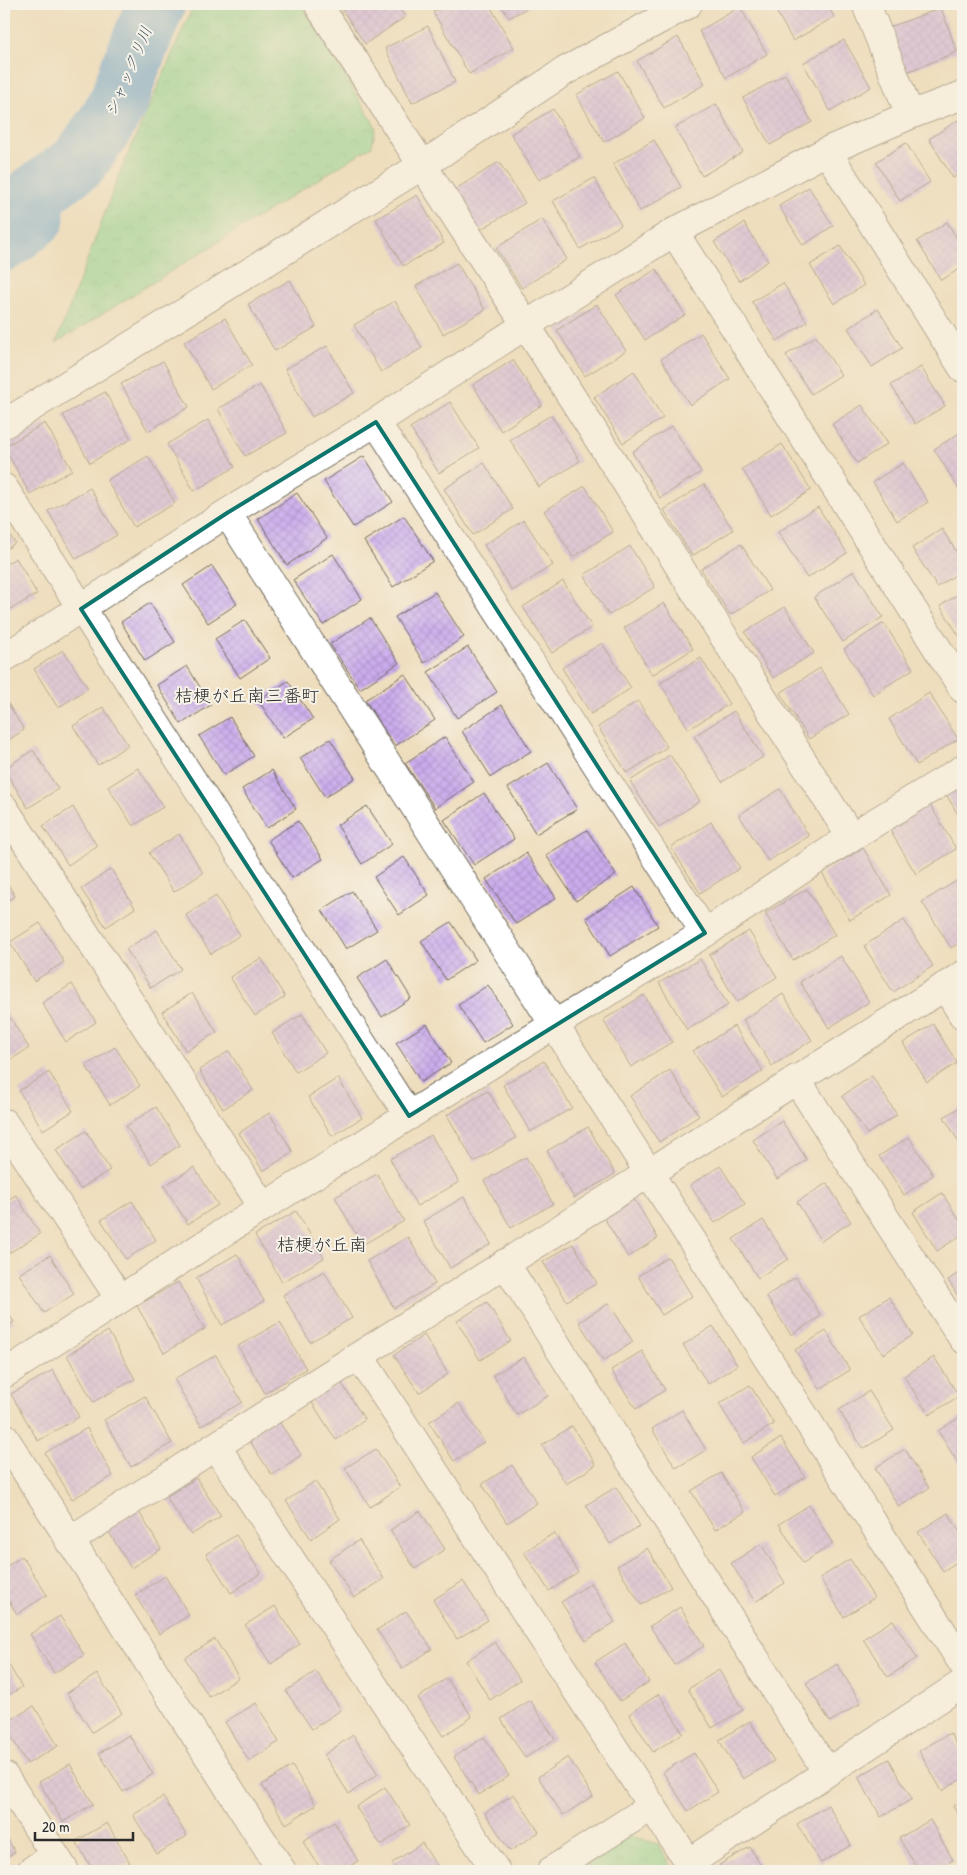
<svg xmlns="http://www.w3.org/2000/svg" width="967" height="1875" font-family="'Patrick Hand','Klee One',sans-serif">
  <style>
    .park { fill: url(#park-crowns); stroke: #5a8060 }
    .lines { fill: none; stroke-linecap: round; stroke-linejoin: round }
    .river { stroke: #63a2d5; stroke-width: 59 }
    .building { fill: url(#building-cross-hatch) }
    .minor-casing { stroke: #706a5e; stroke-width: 30 }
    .minor { stroke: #fff; stroke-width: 28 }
    .marked { fill: none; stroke: #0f766e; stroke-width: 4; stroke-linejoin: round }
    .labels { text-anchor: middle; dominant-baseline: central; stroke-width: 4; stroke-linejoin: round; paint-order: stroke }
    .water-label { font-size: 16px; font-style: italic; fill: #3f5566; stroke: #f7f3e8 }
    .quarter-label { font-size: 18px; fill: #2b2b2b; stroke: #f7f3e8 }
  </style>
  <defs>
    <pattern id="park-crowns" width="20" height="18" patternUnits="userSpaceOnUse" patternTransform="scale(1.25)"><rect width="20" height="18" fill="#89d694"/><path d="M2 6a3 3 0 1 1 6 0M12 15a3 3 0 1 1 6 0" fill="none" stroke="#76b880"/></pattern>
    <pattern id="building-cross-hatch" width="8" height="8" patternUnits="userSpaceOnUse" patternTransform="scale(1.25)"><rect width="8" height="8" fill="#cbaced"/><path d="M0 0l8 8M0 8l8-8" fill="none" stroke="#ae94cb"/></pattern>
  </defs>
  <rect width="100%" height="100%" fill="#f7f3e8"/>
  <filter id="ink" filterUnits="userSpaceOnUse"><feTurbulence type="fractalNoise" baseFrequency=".02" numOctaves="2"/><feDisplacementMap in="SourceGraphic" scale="10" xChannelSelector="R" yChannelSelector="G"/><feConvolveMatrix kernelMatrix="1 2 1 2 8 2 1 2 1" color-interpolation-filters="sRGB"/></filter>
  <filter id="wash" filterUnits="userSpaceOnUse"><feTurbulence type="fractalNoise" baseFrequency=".0096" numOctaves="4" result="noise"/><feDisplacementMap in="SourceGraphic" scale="20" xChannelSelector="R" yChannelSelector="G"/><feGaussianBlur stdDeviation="1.12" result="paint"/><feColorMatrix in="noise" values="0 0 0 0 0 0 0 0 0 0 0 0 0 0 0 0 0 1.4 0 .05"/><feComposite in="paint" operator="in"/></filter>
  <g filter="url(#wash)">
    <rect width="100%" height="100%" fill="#efdebe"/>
    <path class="park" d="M194,4H302L376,127L372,146L56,343L119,175Z
      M631,1836L658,1844L675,1871H574Z"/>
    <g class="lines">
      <path class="river" d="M4,242L35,218L34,194L78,163L104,127L119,100L130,68L156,4"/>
    </g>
    <g id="blocks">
      <path class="building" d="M341,4H396L405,17L365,44L341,8Z
        M448,4H489L514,48L469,74L433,12Z
        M500,4H534L509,18Z
        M772,4H827L834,17L793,41Z
        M958,4H963V17Z
        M740,7L767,54L726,78L699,31Z
        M941,8L957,52L907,72L890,27Z
        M428,26L455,82L412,103L385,48Z
        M678,37L705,84L664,108L637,61Z
        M844,40L871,87L830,111L803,63Z
        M618,71L645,118L604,142L576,95Z
        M785,74L812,122L770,145L743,98Z
        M716,104L743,152L702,176L675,128Z
        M553,109L580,157L539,180L511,134Z
        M958,120L963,128V172L953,178L929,139Z
        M654,140L681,187L640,211L613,164Z
        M906,143L930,182L900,201L876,162Z
        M499,162L525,203L478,231L454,190Z
        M594,178L621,225L580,249L553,201Z
        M809,187L833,226L803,245L779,206Z
        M417,195L444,243L403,266L376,219Z
        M542,219L567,259L522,288L496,248Z
        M947,222L963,248V267L941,280L917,241Z
        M744,223L768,261L739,281L714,242Z
        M840,246L864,285L834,304L810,265Z
        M457,263L485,310L443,334L416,286Z
        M656,269L685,315L645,340L616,295Z
        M290,280L316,327L275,351L248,304Z
        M783,283L807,322L777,341L752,302Z
        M395,301L422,348L381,372L354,325Z
        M597,304L626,351L585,376L557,330Z
        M878,309L902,348L872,367L848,328Z
        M225,318L252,365L211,389L184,342Z
        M701,333L730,379L690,405L661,359Z
        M816,336L841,375L811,394L786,355Z
        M327,346L354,393L312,417L285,369Z
        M513,360L542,405L501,431L473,385Z
        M163,361L189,407L148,431L121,384Z
        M921,367L945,406L915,424L891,385Z
        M634,371L663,418L623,443L594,397Z
        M260,385L287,433L245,456L218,409Z
        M105,392L131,439L90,463L63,415Z
        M450,402L479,448L439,473L410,428Z
        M862,405L887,444L857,463L832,424Z
        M551,415L580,461L539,487L510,440Z
        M208,420L235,467L194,491L167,444Z
        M45,423L72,470L30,494L4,447Z
        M672,426L701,472L660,498L632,452Z
        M963,431V485L958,488L934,449Z
        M782,444L811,490L771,515L742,469Z
        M148,456L175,503L134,527L107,480Z
        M364,456L393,502L353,527L324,481Z
        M484,463L513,509L473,535L444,489Z
        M903,463L928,502L897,521L873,482Z
        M704,484L733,530L692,556L664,510Z
        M585,486L613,532L573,557L544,511Z
        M90,488L117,535L76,559L48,511Z
        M297,493L327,538L287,565L258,519Z
        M818,507L847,553L807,578L778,532Z
        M404,516L433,561L393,587L364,541Z
        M524,520L553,565L512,591L484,545Z
        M4,526L15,543L4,551Z
        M942,529L963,562V570L937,587L912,548Z
        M741,544L770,590L730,615L701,569Z
        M630,546L655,587L609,615L584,575Z
        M333,554L362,599L323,625L293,580Z
        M16,558L37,594L4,613V565Z
        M212,566L237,604L208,623L183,585Z
        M854,571L883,617L843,642L814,597Z
        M563,581L592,627L552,653L523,607Z
        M963,591V642L940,606Z
        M435,592L464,637L424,663L395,617Z
        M150,603L175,642L145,661L121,622Z
        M664,603L693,649L652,675L624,628Z
        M785,607L814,653L773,678L745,632Z
        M370,618L399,663L360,689L330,644Z
        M245,620L270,658L240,678L215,639Z
        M884,623L913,669L873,695L844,649Z
        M602,643L631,688L591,714L562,668Z
        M468,647L497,692L457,718L428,672Z
        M63,650L88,688L58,708L34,669Z
        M701,658L729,704L689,729L660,683Z
        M187,666L211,705L181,724L157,685Z
        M820,668L849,714L809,739L780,693Z
        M405,674L435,720L395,746L365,700Z
        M288,681L313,719L283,738L258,700Z
        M929,693L958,739L917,765L889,719Z
        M4,697L24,730L4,743Z
        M638,701L667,747L627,773L598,727Z
        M502,705L531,751L491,777L462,731Z
        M103,707L128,745L98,765L73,726Z
        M734,711L763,757L722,782L694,736Z
        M230,717L254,756L224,775L199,736Z
        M445,737L474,782L435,808L405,763Z
        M330,739L355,778L325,797L300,758Z
        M33,750L58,789L28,808L4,769Z
        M670,755L700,801L659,827L630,781Z
        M548,763L577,809L536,834L508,788Z
        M138,768L163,807L133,826L108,787Z
        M272,770L296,809L267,828L242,789Z
        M963,784V823L946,794Z
        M780,789L809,836L768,861L739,815Z
        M484,793L514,839L474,865L444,820Z
        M929,803L956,849L916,874L888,827Z
        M367,806L392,844L362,864L337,825Z
        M73,807L97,846L68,865L43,826Z
        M298,821L323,859L292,878L268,840Z
        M711,822L740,868L700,893L671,847Z
        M587,830L616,875L576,901L546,855Z
        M179,834L203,873L174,892L149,853Z
        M863,848L891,895L850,920L822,873Z
        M526,853L556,898L516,924L486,879Z
        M404,857L429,895L399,915L374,877Z
        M111,869L135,908L106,927L81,889Z
        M963,877V941L951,948L922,902Z
        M4,878L15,896L4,903Z
        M634,887L658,926L610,956L586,918Z
        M807,889L835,935L793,960L765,913Z
        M352,891L377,930L346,949L322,910Z
        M216,896L240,935L211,954L186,915Z
        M904,920L933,966L893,992L864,946Z
        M451,922L476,960L446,980L421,941Z
        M40,923L64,962L34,981L10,942Z
        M157,930L181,969L151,988L126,949Z
        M749,931L777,977L737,1002L709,955Z
        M841,956L869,1002L829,1028L800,982Z
        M261,958L285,997L255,1016L230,977Z
        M387,959L411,998L382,1017L357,978Z
        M700,959L728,1005L687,1030L659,983Z
        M72,984L96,1022L66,1042L42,1003Z
        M488,985L513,1024L483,1043L458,1005Z
        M192,993L217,1032L186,1051L162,1012Z
        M783,994L812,1040L772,1066L743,1020Z
        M644,995L672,1042L631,1067L603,1020Z
        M4,1008L29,1048L4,1064Z
        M302,1014L326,1053L296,1072L272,1033Z
        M427,1024L451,1063L421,1082L396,1043Z
        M933,1024L957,1063L927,1082L903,1043Z
        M734,1026L763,1071L722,1097L693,1051Z
        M115,1047L140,1086L110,1105L86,1066Z
        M229,1051L253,1090L223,1109L199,1070Z
        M544,1061L572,1108L530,1132L503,1085Z
        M670,1070L699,1116L659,1142L630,1096Z
        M49,1072L73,1111L43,1130L19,1091Z
        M872,1076L897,1115L867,1134L842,1096Z
        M338,1078L362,1118L332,1136L308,1097Z
        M488,1091L516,1138L474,1162L447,1115Z
        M963,1105V1149L944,1117Z
        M156,1107L180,1145L151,1164L126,1126Z
        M269,1113L293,1152L263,1171L239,1133Z
        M782,1121L807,1160L777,1179L753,1140Z
        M588,1127L615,1174L574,1198L547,1151Z
        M86,1131L110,1170L80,1189L56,1150Z
        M431,1135L459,1182L417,1206L390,1159Z
        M909,1137L933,1175L904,1195L879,1156Z
        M526,1157L553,1204L511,1228L484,1181Z
        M720,1166L745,1204L715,1223L690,1185Z
        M194,1167L218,1205L188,1224L164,1186Z
        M377,1174L404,1221L362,1245L335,1197Z
        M827,1183L851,1222L821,1241L797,1202Z
        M942,1193L963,1226V1234L937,1251L913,1212Z
        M16,1195L40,1234L9,1253L4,1244V1202Z
        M464,1197L491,1244L450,1268L423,1221Z
        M634,1199L658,1238L628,1257L604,1218Z
        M132,1201L156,1240L126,1259L101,1220Z
        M296,1211L324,1258L282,1282L255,1235Z
        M763,1220L788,1259L758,1278L733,1239Z
        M408,1237L435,1284L394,1308L367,1261Z
        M573,1244L597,1283L567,1301L543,1262Z
        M237,1254L264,1301L222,1325L196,1278Z
        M50,1255L74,1294L44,1313L19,1274Z
        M668,1257L692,1296L662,1315L638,1276Z
        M963,1270V1304L948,1280Z
        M324,1271L352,1318L310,1342L283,1295Z
        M796,1277L821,1316L791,1335L766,1296Z
        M178,1282L205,1329L164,1353L137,1306Z
        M889,1297L913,1335L883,1354L859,1316Z
        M487,1302L511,1341L480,1360L457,1321Z
        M609,1303L633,1342L603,1361L579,1322Z
        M4,1307L14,1322L4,1329Z
        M280,1322L306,1369L265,1393L238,1346Z
        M713,1326L737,1365L708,1384L683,1345Z
        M108,1331L135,1379L93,1402L67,1355Z
        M826,1331L850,1370L820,1389L795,1350Z
        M424,1335L448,1374L419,1393L394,1355Z
        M642,1351L665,1390L636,1409L611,1370Z
        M216,1355L242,1402L201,1426L174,1379Z
        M524,1357L548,1396L517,1415L493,1375Z
        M934,1357L959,1396L929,1415L904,1376Z
        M53,1370L79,1417L38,1441L11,1394Z
        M341,1382L365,1420L336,1440L311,1401Z
        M750,1385L774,1424L744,1443L719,1404Z
        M869,1391L894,1430L863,1449L839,1410Z
        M145,1396L172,1443L131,1467L104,1420Z
        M459,1403L484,1442L454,1461L429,1422Z
        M682,1410L706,1450L676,1468L652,1429Z
        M963,1415V1471L938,1431Z
        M276,1417L301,1455L272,1475L247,1437Z
        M572,1426L596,1465L566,1484L542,1445Z
        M87,1428L113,1476L72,1499L45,1453Z
        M781,1438L805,1477L775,1496L751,1457Z
        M376,1449L400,1487L370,1507L345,1468Z
        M905,1449L929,1488L899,1507L875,1468Z
        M512,1465L537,1503L507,1523L482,1484Z
        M721,1473L745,1512L715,1530L691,1491Z
        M196,1478L221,1516L191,1535L166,1497Z
        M315,1481L340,1519L311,1539L286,1501Z
        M616,1487L640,1526L610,1544L586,1505Z
        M809,1505L833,1544L803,1563L779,1524Z
        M138,1510L161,1549L131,1568L107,1529Z
        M420,1511L445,1549L415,1569L390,1530Z
        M948,1513L963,1537V1558L943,1571L918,1532Z
        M554,1533L578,1572L549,1591L524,1552Z
        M236,1535L261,1573L231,1593L206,1554Z
        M359,1540L384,1579L354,1598L329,1560Z
        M761,1544L785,1583L755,1602L731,1563Z
        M647,1548L671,1587L641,1605L617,1566Z
        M22,1556L47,1595L17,1614L4,1593V1568Z
        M850,1559L874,1598L844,1617L820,1578Z
        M165,1576L189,1615L159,1634L135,1595Z
        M463,1581L488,1620L457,1639L433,1600Z
        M591,1583L615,1622L586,1641L561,1602Z
        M275,1606L300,1644L271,1664L245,1625Z
        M680,1607L704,1646L674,1665L650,1626Z
        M406,1611L432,1649L402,1669L377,1630Z
        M60,1616L84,1655L54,1673L30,1634Z
        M893,1620L917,1658L888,1677L863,1639Z
        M215,1639L239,1678L209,1697L185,1658Z
        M495,1642L520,1680L490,1700L466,1661Z
        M625,1643L649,1682L620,1701L595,1662Z
        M4,1657L22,1687L4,1698Z
        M837,1664L861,1703L830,1722L806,1683Z
        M719,1670L743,1710L712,1728L688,1689Z
        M316,1671L341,1710L312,1729L286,1691Z
        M97,1674L122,1713L92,1732L67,1693Z
        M447,1678L472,1717L443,1736L418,1698Z
        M659,1694L683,1733L653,1752L629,1714Z
        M530,1700L555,1739L525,1758L501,1719Z
        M256,1703L279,1742L249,1761L225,1722Z
        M34,1706L58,1746L27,1764L4,1724Z
        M750,1721L774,1761L743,1779L719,1740Z
        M950,1733L963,1756V1778L942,1791L919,1751Z
        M129,1735L153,1774L123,1792L99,1753Z
        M353,1735L378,1774L349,1794L324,1755Z
        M484,1737L509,1776L479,1795L454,1757Z
        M694,1753L718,1792L688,1811L663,1772Z
        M568,1757L593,1796L563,1815L538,1777Z
        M889,1759L912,1799L881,1817L858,1777Z
        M70,1764L93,1804L63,1822L39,1782Z
        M292,1766L316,1805L286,1824L262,1785Z
        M385,1787L410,1825L381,1845L356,1807Z
        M514,1794L539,1832L510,1851L485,1813Z
        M163,1797L187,1836L157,1854L133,1815Z
        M963,1800V1823L953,1806Z
        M828,1805L851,1845L821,1863L797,1824Z
        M930,1820L953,1860L934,1871H919L899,1838Z
        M334,1822L358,1861L342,1871H322L303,1841Z
        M107,1823L130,1863L116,1871H93L76,1841Z
        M4,1833L15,1852L4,1859Z
        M422,1843L440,1871H398L392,1863Z
        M750,1847L764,1871H723L719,1865Z"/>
    </g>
  </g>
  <g filter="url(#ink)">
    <use href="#blocks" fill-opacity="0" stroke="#706a5e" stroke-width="1"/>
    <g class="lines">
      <defs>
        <path id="minor" d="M319,4V6L526,325L851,837
          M866,4L910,115
          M827,151L963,368
          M674,232L963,689
          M376,422L705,933
          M4,424L423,165L565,71L688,4
          M4,488L409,1116
          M227,513L963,1664
          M4,658L227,513L376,422L526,325L674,232L827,151L910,115L963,95
          M4,808L263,1207
          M945,986L963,1015
          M796,1079L963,1339
          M4,1123L120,1299
          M505,1263L827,1772
          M360,1357L694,1871
          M4,1374L263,1207L555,1024L705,933L851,837L963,769
          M4,1437L282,1871
          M216,1446L496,1871
          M69,1541L216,1446L963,975
          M4,1776L65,1871
          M689,1863L963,1683
          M31,1871L54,1855
          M551,1871L652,1806"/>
      </defs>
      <use href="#minor" class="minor-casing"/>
      <use href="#minor" class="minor"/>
    </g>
  </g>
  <path d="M0 0H967V1875H0ZM376,422L705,933L409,1116L81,609L227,513Z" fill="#efdebe" fill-opacity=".55" fill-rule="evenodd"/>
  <path class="marked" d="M376,422L705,933L409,1116L81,609L227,513Z"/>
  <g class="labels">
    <g class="water-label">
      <text transform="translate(128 71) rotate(-67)">シャックリ川</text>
    </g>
    <g class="quarter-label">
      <text x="247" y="695">桔梗が丘南三番町</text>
      <text x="322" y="1244">桔梗が丘南</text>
    </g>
  </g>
  <rect width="967" height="1875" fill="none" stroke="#f7f3e8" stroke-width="20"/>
  <path d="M35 1832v8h98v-8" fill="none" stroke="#2b2b2b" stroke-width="2.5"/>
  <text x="42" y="1832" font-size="15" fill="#2b2b2b" stroke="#f7f3e8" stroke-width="4" paint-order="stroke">20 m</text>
</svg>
